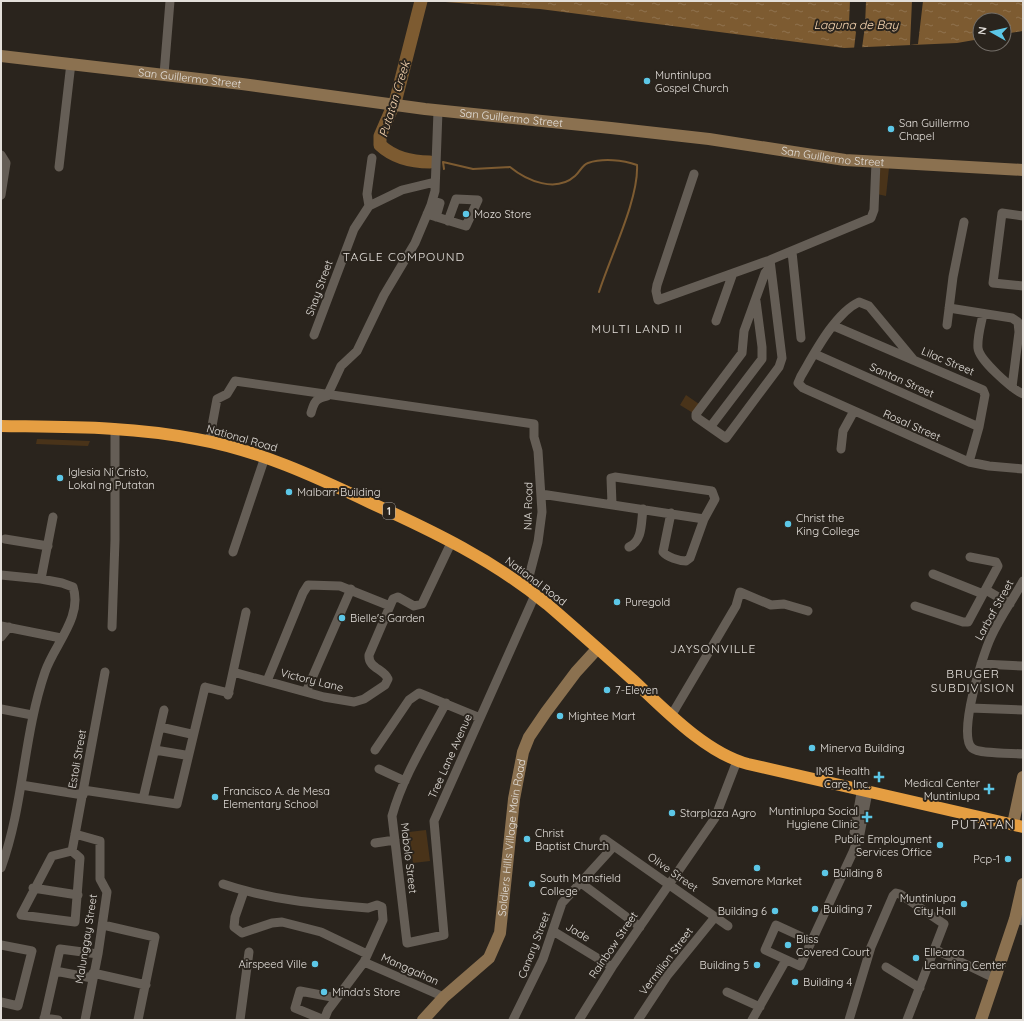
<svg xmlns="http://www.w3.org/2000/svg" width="1024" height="1021" font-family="Quicksand,sans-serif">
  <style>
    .green { fill: #493319 }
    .water { fill: url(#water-ripples) }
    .pier { fill: #2a241d }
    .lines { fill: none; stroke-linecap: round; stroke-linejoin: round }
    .stream { stroke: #7d5b31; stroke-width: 2 }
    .river { stroke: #7d5b31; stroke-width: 13 }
    .street { stroke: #655e56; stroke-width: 9 }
    .secondary { stroke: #8b7150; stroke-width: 12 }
    .highway { stroke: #e59e42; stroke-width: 12 }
    .poi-dot { fill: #5cc7e7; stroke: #2a241d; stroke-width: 1.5 }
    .labels { text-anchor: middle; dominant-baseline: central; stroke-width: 4; stroke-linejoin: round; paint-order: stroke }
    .shield { fill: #2a241d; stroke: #aca7a1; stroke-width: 1 }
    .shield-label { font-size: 10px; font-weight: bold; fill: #e3dfda }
    .poi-label { font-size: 11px; fill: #e3dfda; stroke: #2a241d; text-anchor: start }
    .street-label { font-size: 11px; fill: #e3dfda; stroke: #2a241d }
    .water-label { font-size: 12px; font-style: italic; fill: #fedcb7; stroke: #2a241d }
    .neighbourhood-label { font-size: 12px; letter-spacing: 1px; fill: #e3dfda; stroke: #2a241d }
    .quarter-label { font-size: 13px; letter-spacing: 1px; fill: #e3dfda; stroke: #2a241d }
  </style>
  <defs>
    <pattern id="water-ripples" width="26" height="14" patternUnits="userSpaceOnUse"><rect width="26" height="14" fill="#7d5b31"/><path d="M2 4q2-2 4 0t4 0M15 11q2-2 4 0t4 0" fill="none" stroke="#8f724e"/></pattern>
  </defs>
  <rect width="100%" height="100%" fill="#2a241d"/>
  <path class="green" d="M880,167L889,168L886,196L877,194Z
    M686,395L699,404L693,413L680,405Z
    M37,439L90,441L88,446L36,444Z
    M426,830L430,861L413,863L409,832Z"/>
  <path class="water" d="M432,1H1023V31L1004,34V20H980V39L957,43L844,48L540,9Z"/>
  <path class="pier" d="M850,1H866L865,26L862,48L854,49L856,32L849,23Z
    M912,1H923L918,44L910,45Z"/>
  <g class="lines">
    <path class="stream" d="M444,169L443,162L473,169L510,167C527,181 556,193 575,176C580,172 582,165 588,163C603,158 623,160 637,165C639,199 610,257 599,292"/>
    <path class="river" d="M421,1L396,99L380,136V145C394,158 411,162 430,162"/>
    <path class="street" d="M164,74L170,1
      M1,155L6,163L1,195
      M59,167L71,63
      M694,174L657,285L656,291L658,300L770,260L871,218L874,210L876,162
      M433,201L440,203L436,217
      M369,206L367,194L372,158
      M427,214L466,226L478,200L456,199L448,221
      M1023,216L1002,213L993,283L1023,286
      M792,252L801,338
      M770,267L765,273L744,331L742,353L696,414V417L726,438L779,367L782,358L770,260
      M949,308L1012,318L1018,322L1019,332L1012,387
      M983,314C981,325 977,337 978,348C979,360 1012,389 1023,394
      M716,321L733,273
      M947,325L953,277L964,222
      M834,326L983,390L985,395L979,427L969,462
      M314,335L354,229L369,206L402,190L435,182
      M815,354L979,427
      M913,359L869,306L859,302C835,313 814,354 801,376L798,383L803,388L969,462L989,466L1023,469
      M311,413C314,402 316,398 327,396L341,366L357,351L384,295L415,243L431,205L435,191L438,111
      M711,426L762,359V347L756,301
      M209,442L217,399L227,394L235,381L534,424V437L538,451L542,512L538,542L526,588
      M841,449L843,431L854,411
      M541,494L704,519
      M612,504L611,478L615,477L712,491L715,499L704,519L690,558L686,561C679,561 667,557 663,552L671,513
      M5,539L48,546
      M629,547C643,541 641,522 643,509
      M233,552L265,457
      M933,574L983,594
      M1,575L41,579L62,583L73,587C83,617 54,645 45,672C23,736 24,805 1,868
      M41,579L53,517
      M1023,581C1013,600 1000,617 991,637C983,654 957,735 972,748C978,754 1013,753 1023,754
      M986,590L1010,604
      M915,606L963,622H968L998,566L996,562L970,557
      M1,626L61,638
      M112,627L115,540V428
      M1,637L9,627
      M981,664L1023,666
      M233,672L324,697L354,702L364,699L385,685L388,679C384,669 368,668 369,655L393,599L398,597L414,606L422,604L452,541
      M267,681L303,593L308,585L340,586L390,606
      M306,692L351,589
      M228,695L246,612
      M446,703C427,739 403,776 392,816L407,943L444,935L434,821L535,595
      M970,708L1023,710
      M1,709L32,715
      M671,716L736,606L740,592L771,605L784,604L808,611
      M160,727L191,734
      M155,750L185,755
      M375,750L409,700L419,693L480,718
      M379,769L405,781
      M21,785L83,795
      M83,790L177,804L205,687L229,693
      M143,799L164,710
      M75,834L100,841V879L107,892L98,954L85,1020
      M604,839L728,926
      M855,840L854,833L861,793
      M375,843L395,840
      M72,851L80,858L75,922L21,915L52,856Z
      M72,851L105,672
      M581,883L640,927
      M223,884C270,900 319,904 368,908L377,905L382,907L383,920L364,962L328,1010L324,1020
      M33,888L78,895
      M244,891L235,917L234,927L242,933L272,923L282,922L321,932L367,954
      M1015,919L1023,921
      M103,925L155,937L138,1020
      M553,931L612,967
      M811,941L776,925L765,950L800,966L853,852L860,834L868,792
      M1,945L32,951L18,1006L1,1002
      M934,949L994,978
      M364,962L444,997
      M886,967L920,988
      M55,971L92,978
      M93,973L146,985
      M727,992L760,1007
      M44,1018L58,1020
      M44,1020L60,949L98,954
      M240,1020L249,952
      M324,1020L295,1008L300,991L337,998
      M513,1020L543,959L562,903L614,846
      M579,1020L612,967L715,818L737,761
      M638,1020L667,976L715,917
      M752,1020L786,960
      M849,1020L871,947L893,896L896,893L900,894L944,924L907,1020"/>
    <g class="secondary">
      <path id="s1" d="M1,56L242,84L425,109L611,128L709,139L845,160L1023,170"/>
      <path d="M1013,824L1023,777"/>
      <path id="s2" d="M423,1020L444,997L489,958L500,933L514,799L523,752L529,737L546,712L576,672L597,649"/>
      <path d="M981,1020L1015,919L1023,884"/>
    </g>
    <path class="highway" d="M1,426C66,427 131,426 196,439C258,450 314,476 371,503C433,531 493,560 547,604C576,629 604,654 633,680C664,709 706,753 748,764L1023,827"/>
  </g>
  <g class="poi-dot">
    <circle cx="647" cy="81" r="4"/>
    <circle cx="891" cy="129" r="4"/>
    <circle cx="466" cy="214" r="4"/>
    <circle cx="60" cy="478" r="4"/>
    <circle cx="289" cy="492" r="4"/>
    <circle cx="788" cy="524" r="4"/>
    <circle cx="617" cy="602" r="4"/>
    <circle cx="342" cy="618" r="4"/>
    <circle cx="607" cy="690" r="4"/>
    <circle cx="560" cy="716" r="4"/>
    <circle cx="812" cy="748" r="4"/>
    <path d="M877 771h4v4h4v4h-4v4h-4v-4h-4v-4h4z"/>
    <path d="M987 783h4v4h4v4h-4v4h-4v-4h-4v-4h4z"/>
    <circle cx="215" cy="797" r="4"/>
    <circle cx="672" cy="813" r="4"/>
    <path d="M865 811h4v4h4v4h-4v4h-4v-4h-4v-4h4z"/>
    <circle cx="527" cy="839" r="4"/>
    <circle cx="940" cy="845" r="4"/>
    <circle cx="1008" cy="859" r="4"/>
    <circle cx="757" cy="868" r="4"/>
    <circle cx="825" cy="873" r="4"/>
    <circle cx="532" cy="884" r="4"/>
    <circle cx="964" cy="904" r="4"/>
    <circle cx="815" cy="909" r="4"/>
    <circle cx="775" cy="911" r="4"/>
    <circle cx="788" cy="945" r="4"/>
    <circle cx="916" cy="958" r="4"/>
    <circle cx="315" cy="964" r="4"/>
    <circle cx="757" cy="965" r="4"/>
    <circle cx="795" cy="982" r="4"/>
    <circle cx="324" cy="992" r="4"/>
  </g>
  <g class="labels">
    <rect class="shield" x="383" y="503" width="12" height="16" rx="3"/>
    <g class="shield-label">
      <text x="389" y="511">1</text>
    </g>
    <g class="poi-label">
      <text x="655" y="75">Muntinlupa<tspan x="655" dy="13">Gospel Church</tspan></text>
      <text x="899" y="123">San Guillermo<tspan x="899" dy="13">Chapel</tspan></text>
      <text x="474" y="214">Mozo Store</text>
      <text x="68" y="472">Iglesia Ni Cristo,<tspan x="68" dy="13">Lokal ng Putatan</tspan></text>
      <text x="297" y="492">Malbarr Building</text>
      <text x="796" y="518">Christ the<tspan x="796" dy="13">King College</tspan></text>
      <text x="625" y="602">Puregold</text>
      <text x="350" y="618">Bielle's Garden</text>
      <text x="615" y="690">7-Eleven</text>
      <text x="568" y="716">Mightee Mart</text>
      <text x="820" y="748">Minerva Building</text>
      <text x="870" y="771" text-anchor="end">IMS Health<tspan x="870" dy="13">Care, Inc.</tspan></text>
      <text x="980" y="783" text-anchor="end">Medical Center<tspan x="980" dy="13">Muntinlupa</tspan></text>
      <text x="223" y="791">Francisco A. de Mesa<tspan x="223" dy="13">Elementary School</tspan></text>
      <text x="858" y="811" text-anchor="end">Muntinlupa Social<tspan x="858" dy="13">Hygiene Clinic</tspan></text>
      <text x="680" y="813">Starplaza Agro</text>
      <text x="535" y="833">Christ<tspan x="535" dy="13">Baptist Church</tspan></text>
      <text x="932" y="839" text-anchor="end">Public Employment<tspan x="932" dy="13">Services Office</tspan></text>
      <text x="1000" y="859" text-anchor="end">Pcp-1</text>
      <text x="833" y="873">Building 8</text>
      <text x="540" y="878">South Mansfield<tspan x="540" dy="13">College</tspan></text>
      <text x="757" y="881" text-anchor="middle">Savemore Market</text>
      <text x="956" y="898" text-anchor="end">Muntinlupa<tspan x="956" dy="13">City Hall</tspan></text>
      <text x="823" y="909">Building 7</text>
      <text x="767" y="911" text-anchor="end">Building 6</text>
      <text x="796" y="939">Bliss<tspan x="796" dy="13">Covered Court</tspan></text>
      <text x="924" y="952">Ellearca<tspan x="924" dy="13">Learning Center</tspan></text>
      <text x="307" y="964" text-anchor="end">Airspeed Ville</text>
      <text x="749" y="965" text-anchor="end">Building 5</text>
      <text x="803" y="982">Building 4</text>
      <text x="332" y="992">Minda's Store</text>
    </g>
    <g class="street-label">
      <text stroke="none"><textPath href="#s1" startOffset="190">San Guillermo Street</textPath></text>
      <text stroke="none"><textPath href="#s1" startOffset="514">San Guillermo Street</textPath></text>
      <text stroke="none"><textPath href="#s1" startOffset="838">San Guillermo Street</textPath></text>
      <text transform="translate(319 288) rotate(-70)">Shay Street</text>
      <text transform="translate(948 361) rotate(23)">Lilac Street</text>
      <text transform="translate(902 380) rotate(24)">Santan Street</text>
      <text transform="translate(912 425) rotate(24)">Rosal Street</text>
      <text transform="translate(242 438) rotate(16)">National Road</text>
      <text transform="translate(528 506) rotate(-89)">NIA Road</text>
      <text transform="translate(536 581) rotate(37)">National Road</text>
      <text transform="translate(994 610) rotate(-61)">Larbaf Street</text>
      <text transform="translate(312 680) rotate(14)">Victory Lane</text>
      <text transform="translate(450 756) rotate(-66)">Tree Lane Avenue</text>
      <text transform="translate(77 759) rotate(-80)">Estoli Street</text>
      <text stroke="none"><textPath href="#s2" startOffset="214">Soldiers Hills Village Main Road</textPath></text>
      <text transform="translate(409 858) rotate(83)">Mabolo Street</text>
      <text transform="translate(673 872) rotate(35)">Olive Street</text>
      <text transform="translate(578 932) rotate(31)">Jade</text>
      <text transform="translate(86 939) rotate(-81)">Malunggay Street</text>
      <text transform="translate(534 945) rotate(-69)">Canary Street</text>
      <text transform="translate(613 945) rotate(-56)">Rainbow Street</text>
      <text transform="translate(666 961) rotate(-53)">Vermilion Street</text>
      <text transform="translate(410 969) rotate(24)">Manggahan</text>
    </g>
    <g class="water-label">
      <text x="856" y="24">Laguna de Bay</text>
      <text transform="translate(394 99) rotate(-73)">Putatan Creek</text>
    </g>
    <g class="neighbourhood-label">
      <text x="404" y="256">TAGLE COMPOUND</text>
      <text x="637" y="328">MULTI LAND II</text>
      <text x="713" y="648">JAYSONVILLE</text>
      <text x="973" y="673">BRUGER<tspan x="973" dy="14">SUBDIVISION</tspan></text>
    </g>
    <g class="quarter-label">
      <text x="983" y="824">PUTATAN</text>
    </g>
  </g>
  <rect width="1024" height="1021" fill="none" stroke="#e3dfda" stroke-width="4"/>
  <g transform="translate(992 32) rotate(278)"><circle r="19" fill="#2a241d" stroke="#746f69"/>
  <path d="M0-3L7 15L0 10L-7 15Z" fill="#5cc7e7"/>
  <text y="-6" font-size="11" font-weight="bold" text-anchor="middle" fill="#e3dfda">N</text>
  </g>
</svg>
